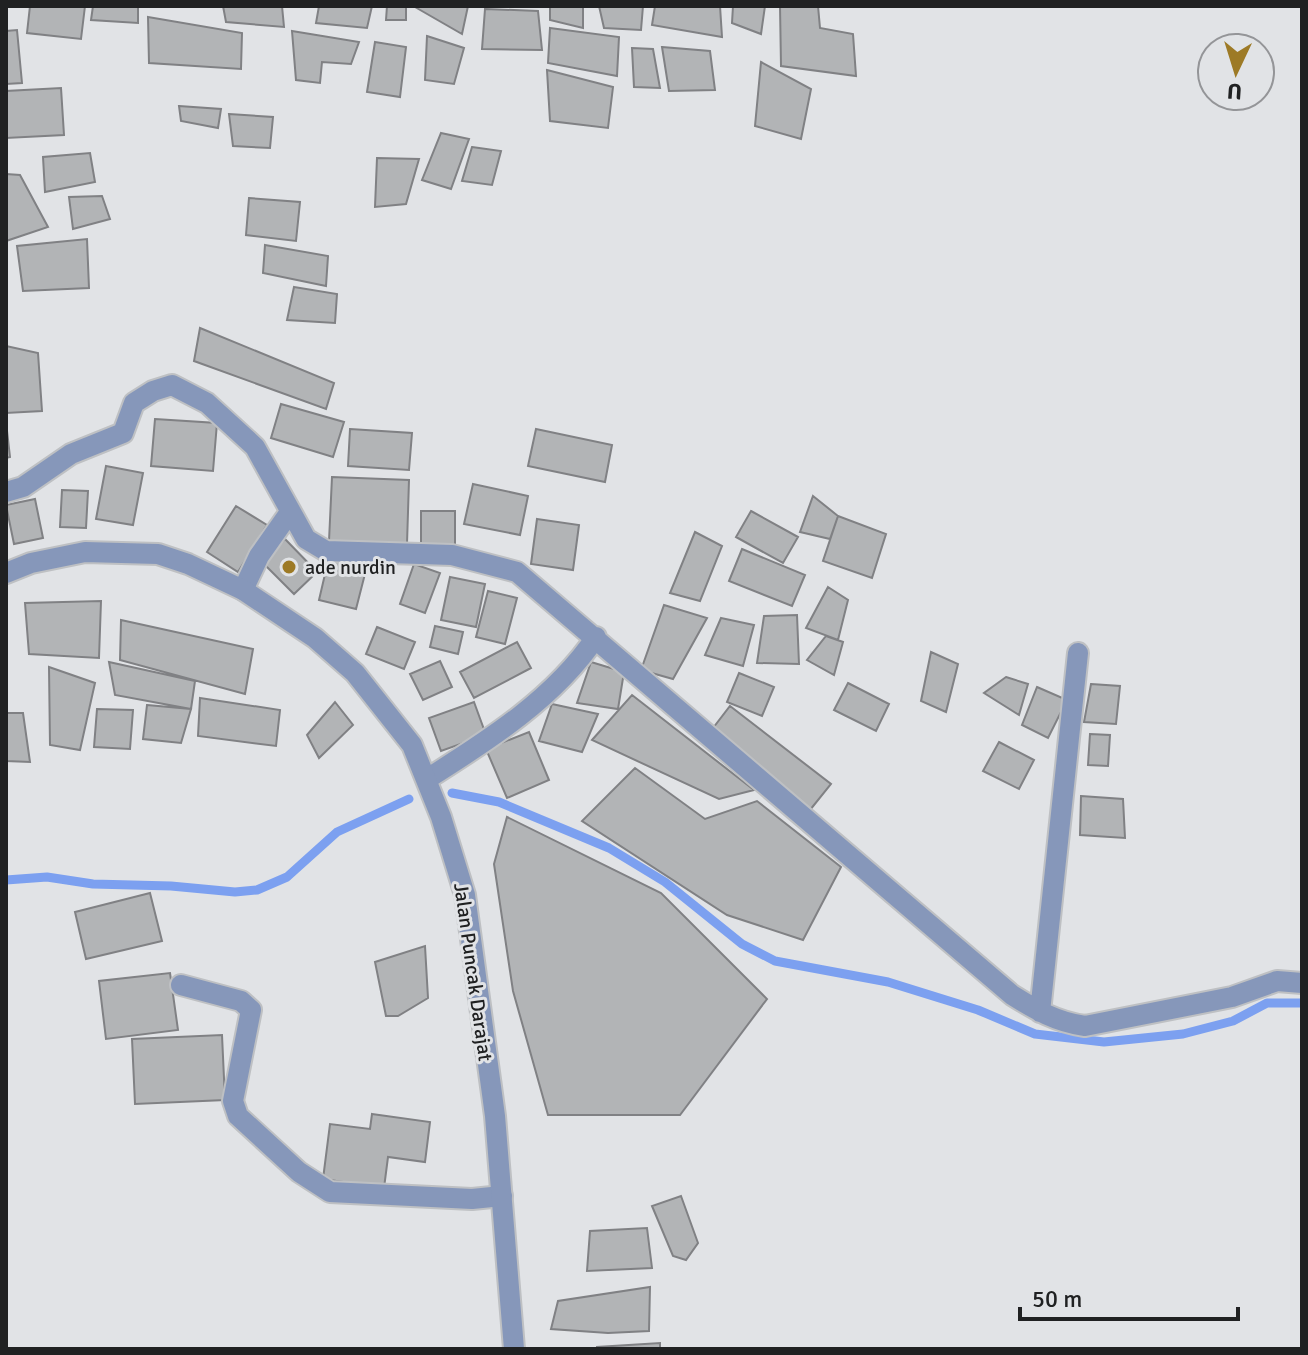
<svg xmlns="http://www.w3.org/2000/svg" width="1308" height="1355" font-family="Signika,sans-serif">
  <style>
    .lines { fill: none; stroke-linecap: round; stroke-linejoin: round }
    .stream { stroke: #7ca0f0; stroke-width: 9 }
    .building { fill: #b2b4b6; stroke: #808184; stroke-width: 2 }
    .minor-casing { stroke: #bec0c3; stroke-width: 24 }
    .tertiary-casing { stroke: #bec0c3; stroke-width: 24 }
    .minor { stroke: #8697ba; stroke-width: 20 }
    .tertiary { stroke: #8697ba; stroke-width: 20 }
    .poi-dot { fill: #9d7a26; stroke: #e1e3e6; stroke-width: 3 }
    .labels { text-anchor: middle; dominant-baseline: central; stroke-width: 6; stroke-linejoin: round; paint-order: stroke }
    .poi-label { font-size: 20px; fill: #202122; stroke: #e1e3e6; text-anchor: start }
    .street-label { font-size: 20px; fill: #202122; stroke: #e1e3e6 }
  </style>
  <rect width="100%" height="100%" fill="#e1e3e6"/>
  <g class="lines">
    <path class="stream" d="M452,793L499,802L609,848L665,882L742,944L775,961L888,982L978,1010L1035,1034L1104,1042L1183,1034L1233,1021L1267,1003H1302
      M6,880L47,877L93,884L171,886L235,892L257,890L287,877L337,832L409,799"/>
  </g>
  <path class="building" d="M30,6H85L81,39L27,33Z
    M93,6H138V23L91,20Z
    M223,6H282L284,27L226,22Z
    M319,6H372L367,28L316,23Z
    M387,6H406V20H386Z
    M468,6L462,34L415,7V6Z
    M550,6H583V28L550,20Z
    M599,6H643L641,30L604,28Z
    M655,6H720L722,37L652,25Z
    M733,6H765L761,34L732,23Z
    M780,6H818L820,28L853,34L856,76L781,66Z
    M485,9L538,11L542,50L482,49Z
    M148,17L242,33L241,69L149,63Z
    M550,28L619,37L617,76L548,63Z
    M17,30L22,83L6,84V31Z
    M292,31L359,42L351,64L322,62L320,83L296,80Z
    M427,36L464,48L454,84L425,80Z
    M375,42L406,47L400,97L367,92Z
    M662,47L710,51L715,90L669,91Z
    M632,48L653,49L660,88L634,87Z
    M761,62L811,89L801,139L755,126Z
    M547,70L613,87L608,128L550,121Z
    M61,88L64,135L6,138V91Z
    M179,106L221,109L218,128L181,121Z
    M229,114L273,117L270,148L233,146Z
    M441,133L469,139L451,189L422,180Z
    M472,147L501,151L492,185L462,181Z
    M90,153L95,182L45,192L43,157Z
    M377,158L419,159L406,204L375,207Z
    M6,174L20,175L48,227L6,241Z
    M102,196L110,219L73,229L69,197Z
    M249,198L300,202L296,241L246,235Z
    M87,239L89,288L23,291L17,246Z
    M265,245L328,256L326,286L263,273Z
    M294,287L337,294L335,323L287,320Z
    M200,328L334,383L326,409L194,361Z
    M6,346L38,353L42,411L6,413Z
    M281,404L344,422L333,457L271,438Z
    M155,419L217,423L213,471L151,466Z
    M6,422L10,457L6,458Z
    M350,429L412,433L409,470L348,466Z
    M536,429L612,445L605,482L528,466Z
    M106,466L143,473L133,525L96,519Z
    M332,477L409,480L407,544L329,541Z
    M473,484L528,496L520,535L464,524Z
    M62,490L88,491L86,528L60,527Z
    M813,496L838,516L830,539L800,532Z
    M35,499L43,538L14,544L6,505Z
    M236,506L267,525L238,572L207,552Z
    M421,511H455V551H421Z
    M751,511L798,537L783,563L736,537Z
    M838,516L886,534L872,578L823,561Z
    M537,519L579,525L573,570L531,564Z
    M695,532L722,546L700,601L670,593Z
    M285,539L317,572L294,594L262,562Z
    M742,549L805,575L792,606L729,581Z
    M329,557L367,566L356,609L319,600Z
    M414,564L440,573L425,613L400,604Z
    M450,577L485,584L476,627L441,620Z
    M828,587L848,600L838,640L806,628Z
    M488,591L517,598L505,644L476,637Z
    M101,601L99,658L29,654L25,603Z
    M664,605L707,618L673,679L641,670Z
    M797,615L799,664L757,663L764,616Z
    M721,618L754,625L743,666L705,655Z
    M121,620L253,649L245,694L120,660Z
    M435,626L463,632L458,654L430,647Z
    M377,627L415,642L404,669L366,654Z
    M826,636L843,642L834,675L807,660Z
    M517,642L531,668L474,698L460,672Z
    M931,652L958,664L946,712L921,701Z
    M440,661L452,687L423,700L410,674Z
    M109,662L195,681L191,709L115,695Z
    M591,662L624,672L618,709L577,703Z
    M49,667L95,683L80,750L50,745Z
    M739,673L774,687L762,716L727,702Z
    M1006,677L1028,684L1019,715L984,693Z
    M848,683L889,704L876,731L834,710Z
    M1091,684L1120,686L1116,724L1084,722Z
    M1037,687L1067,700L1048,738L1022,725Z
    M632,695L754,790L719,799L592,740Z
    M200,698L280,710L276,746L198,736Z
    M335,702L353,725L319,758L307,735Z
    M474,702L486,735L441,751L429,718Z
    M552,704L598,714L582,752L539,741Z
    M147,705L191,709L181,743L143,739Z
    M730,706L831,784L810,810L710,732Z
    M97,709L133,710L130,749L94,747Z
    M6,713H23L30,762L6,761Z
    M529,732L549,780L507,798L486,749Z
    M1090,734L1110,735L1108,766L1088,765Z
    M999,742L1034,760L1019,789L983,771Z
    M635,768L705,819L757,801L841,867L803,940L727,915L582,821Z
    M1081,796L1123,799L1125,838L1080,835Z
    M507,817L661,893L767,999L680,1115H548L513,991L494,864Z
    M150,893L162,941L86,959L75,912Z
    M425,946L428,998L398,1016H386L375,962Z
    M170,973L178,1030L106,1039L99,981Z
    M222,1035L225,1100L135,1104L132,1039Z
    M372,1114L430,1122L425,1162L388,1157L384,1188L323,1179L330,1124L370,1129Z
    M681,1196L698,1243L686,1260L673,1256L652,1206Z
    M647,1228L652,1268L587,1271L590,1231Z
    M650,1287L649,1331L608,1333L551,1329L558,1301Z
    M660,1343V1349H597V1347Z"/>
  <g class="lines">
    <defs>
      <path id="minor" d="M6,492L23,487L71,454L123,433L134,403L153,391L172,385L207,403L255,447L306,539L326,551L452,555L517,572L1012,995C1036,1010 1056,1022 1085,1026L1232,997L1277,981L1302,983
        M243,590L259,556L290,512
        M427,779C489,740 555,698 596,637
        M181,985L241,1001L251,1010L233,1101L238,1116L299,1172L330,1192L472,1199L502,1196
        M1040,1012L1078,653"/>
      <path id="tertiary" d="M6,573L31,563L85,552L158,554L188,564L243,590L315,638L355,673L412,745L441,817L465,895L495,1116L514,1349"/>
    </defs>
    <use href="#minor" class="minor-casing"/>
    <use href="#tertiary" class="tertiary-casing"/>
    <use href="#minor" class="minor"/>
    <use href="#tertiary" class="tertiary"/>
  </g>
  <circle class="poi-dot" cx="289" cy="567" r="8"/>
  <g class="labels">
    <g class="poi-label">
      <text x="305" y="567">ade nurdin</text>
    </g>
    <g class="street-label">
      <text transform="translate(473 972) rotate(82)">Jalan Puncak Darajat</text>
    </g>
  </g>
  <rect width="1308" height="1355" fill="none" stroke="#202122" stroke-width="16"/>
  <g transform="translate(1236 72) rotate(184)"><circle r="38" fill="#e1e3e6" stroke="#949598" stroke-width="2"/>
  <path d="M0-6L14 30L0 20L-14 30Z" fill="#9d7a26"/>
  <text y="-12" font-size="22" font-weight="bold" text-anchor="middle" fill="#202122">U</text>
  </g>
  <path d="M1020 1307v12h218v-12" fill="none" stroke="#202122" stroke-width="4"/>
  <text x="1032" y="1307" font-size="24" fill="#202122" stroke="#e1e3e6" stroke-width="6" paint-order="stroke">50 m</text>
</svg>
